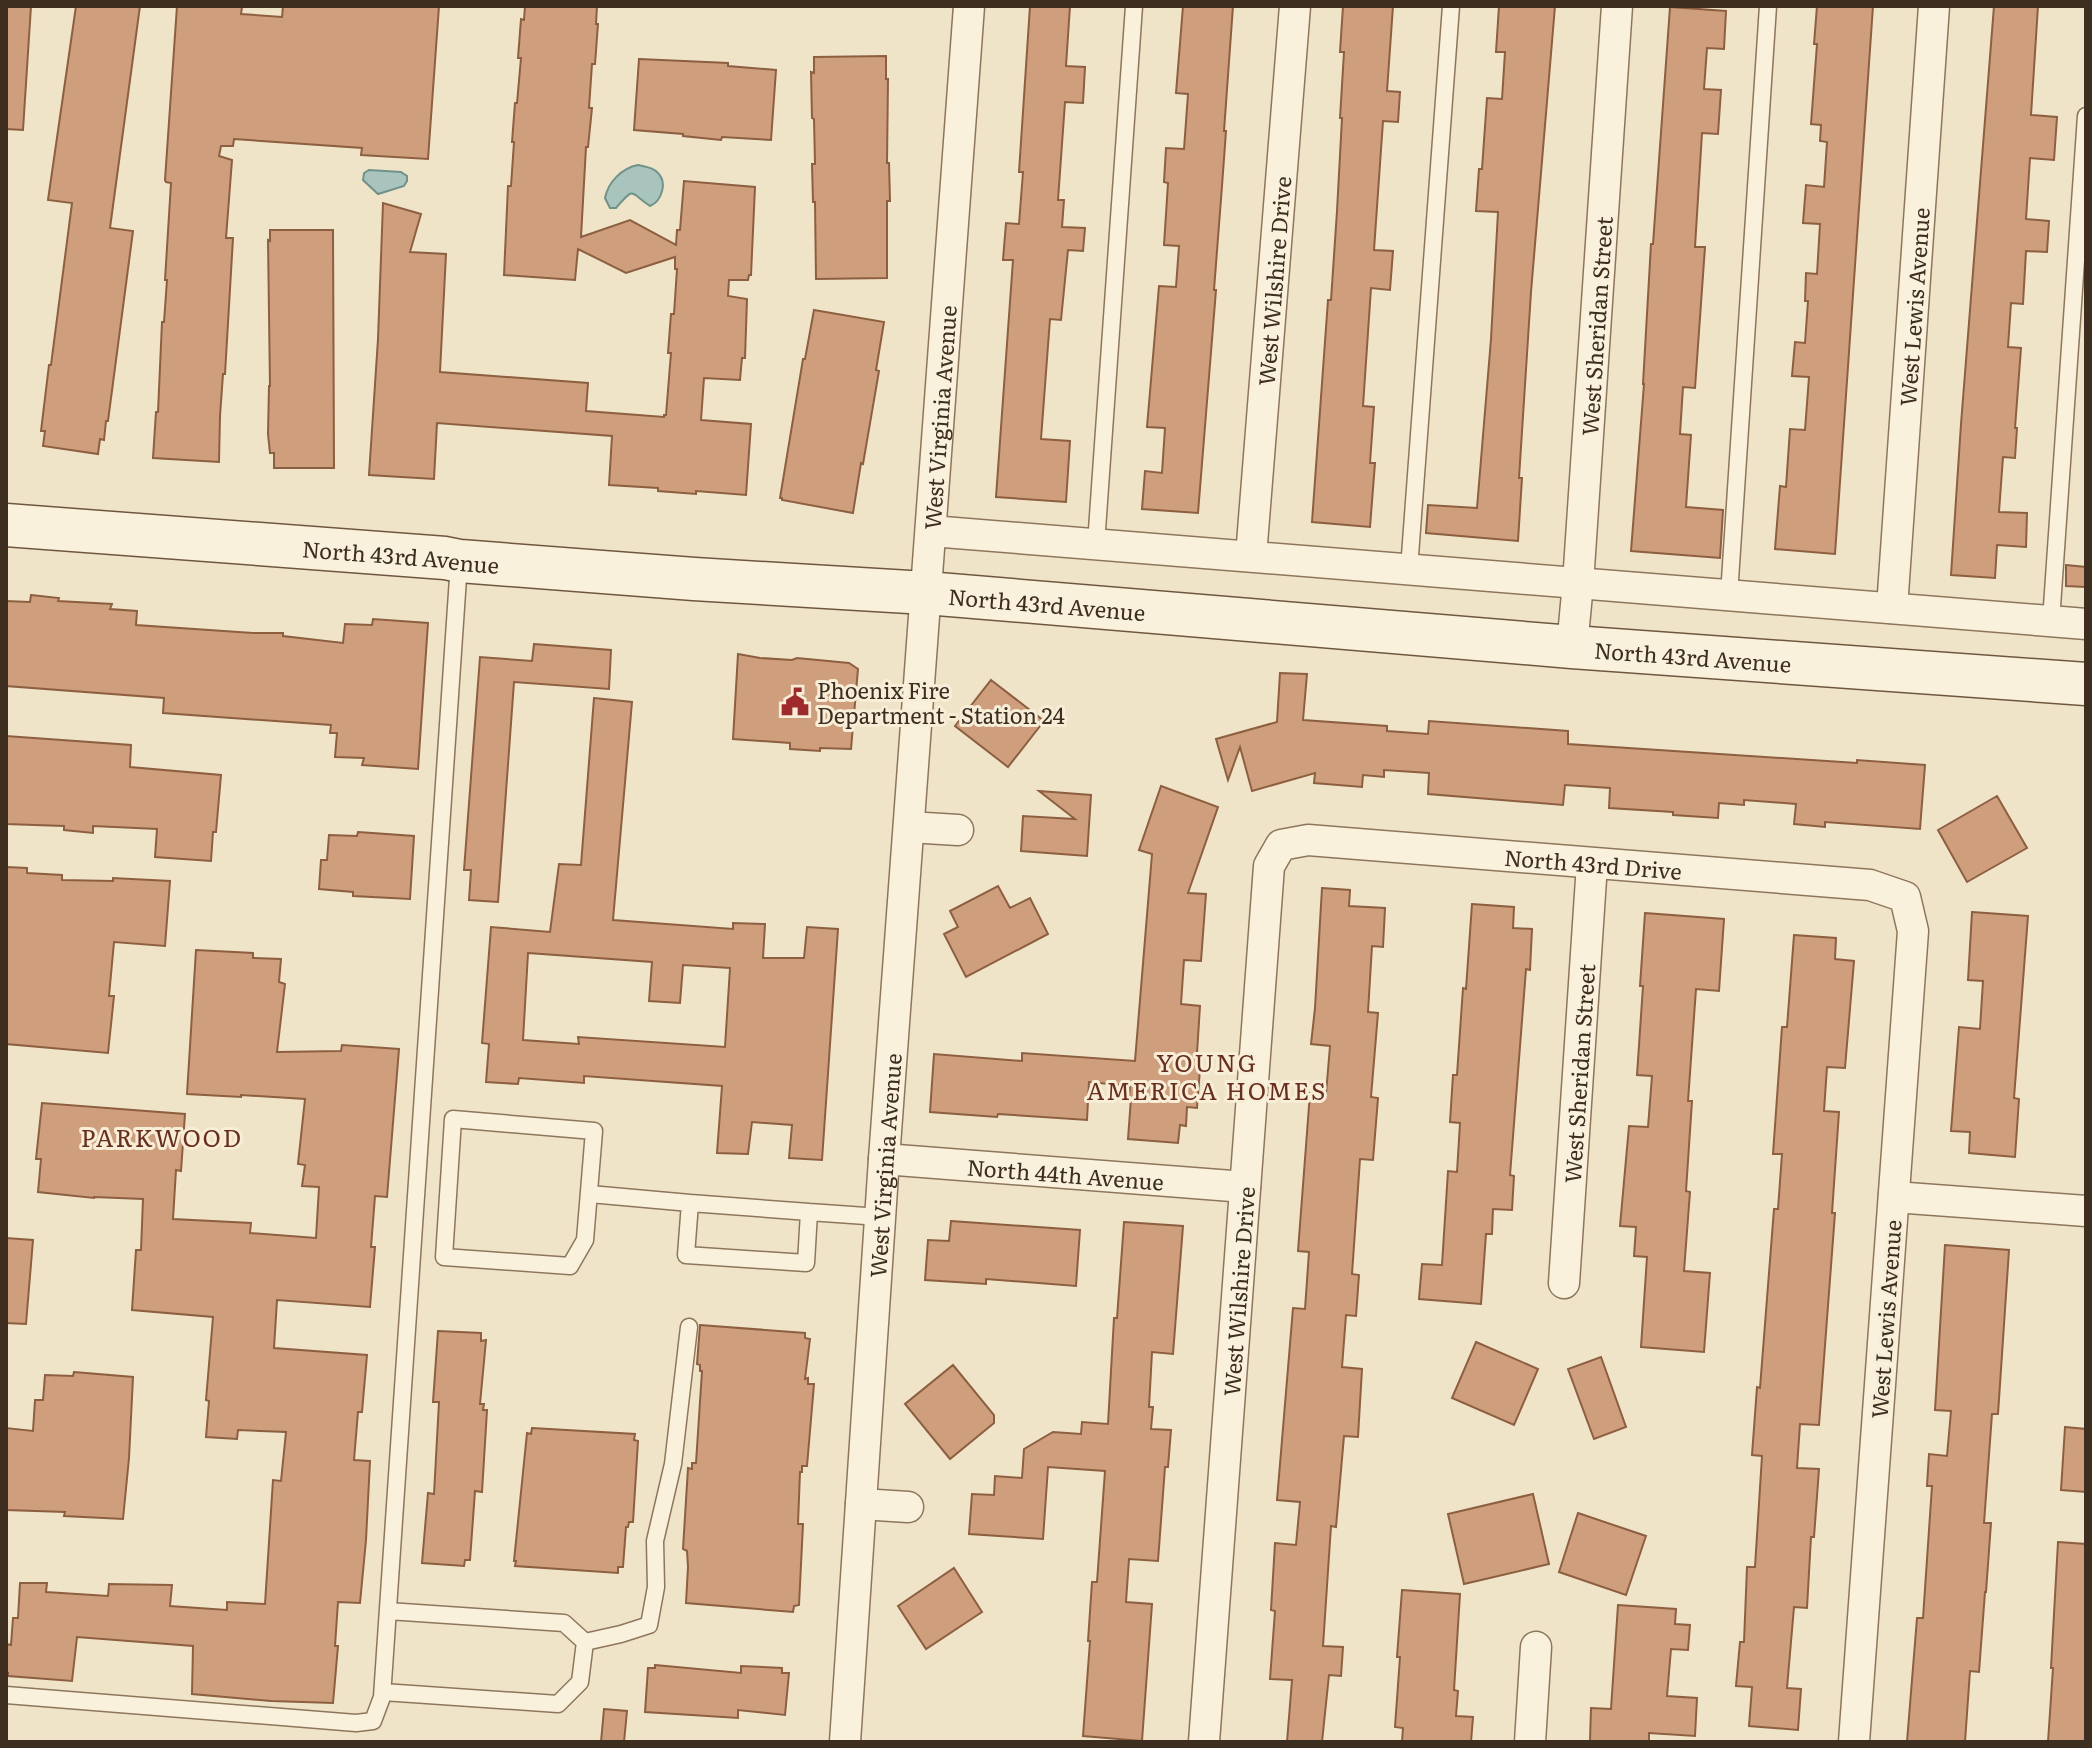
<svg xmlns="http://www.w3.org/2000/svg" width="2092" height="1748" font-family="Literata,serif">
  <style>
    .water { fill: #a9c4bc; stroke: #6f938a; stroke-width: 2 }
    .building { fill: #cf9f7d; stroke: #8d5f41; stroke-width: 2; fill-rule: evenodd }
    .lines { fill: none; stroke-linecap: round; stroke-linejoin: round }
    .lane-casing { stroke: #8d765c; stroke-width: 19 }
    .street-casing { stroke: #8d765c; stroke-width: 33 }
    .secondary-casing { stroke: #6f573f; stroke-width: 45 }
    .lane { stroke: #faf1dc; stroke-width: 16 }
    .street { stroke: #faf1dc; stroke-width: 30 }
    .secondary { stroke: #faf1dc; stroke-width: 42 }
    .labels { text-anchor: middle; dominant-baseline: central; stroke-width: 6; stroke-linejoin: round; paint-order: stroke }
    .street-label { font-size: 22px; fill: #3d2e20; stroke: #f7eed8 }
    .poi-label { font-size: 22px; fill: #3d2e20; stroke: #f7eed8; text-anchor: start }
    .neighbourhood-label { font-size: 24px; letter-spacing: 2px; fill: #6b2e1e; stroke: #f7eed8 }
  </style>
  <rect width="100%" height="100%" fill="#f0e4c8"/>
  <path class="water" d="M638,165C645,167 652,167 657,172C668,182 662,201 650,206C629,192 635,186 616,208H610L605,198C608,182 622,168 638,165Z
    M369,170L401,172L407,176V181L404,186L378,194L363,180L364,173Z"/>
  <path class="building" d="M6,6H31L23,130L6,129Z
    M76,6H140L110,228L133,231L108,421H106L104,440L100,439L98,454L43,446L45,431H41L49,365H51L72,203L48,200Z
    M177,6H237L242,7L241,14L282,17L283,6H439L428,159L361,155L362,148L234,139L233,146H221L219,156L232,160L226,238H233L225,374H223L220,416L219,462L153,458L156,412H158L162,322H164L167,280H165L171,183L166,182L165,180Z
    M525,6H597L596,24H598L595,64H592L589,108H592L588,147H586L581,237L630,220L676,245L677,230H680L684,181L755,187L751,275H749L748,280H729L728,296L747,299L745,358H742L740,380L704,378L701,420L751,424L746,495L696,491V494L658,491V488L609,485L612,436L437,423L434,479L369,475L378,339L383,203L421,214L410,252L446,254L440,372L588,383L586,411L664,417V415H666L671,353H668L671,314H674L677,269H675V257L626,273L578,249L575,280L504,275L508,186H511L514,142H512L515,103H517L521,58H518L521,19L524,20Z
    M1030,6H1070L1066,66L1085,67L1083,103L1065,102L1058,200H1064L1062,227L1085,228L1083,251L1068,250L1061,320L1050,319L1041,439L1070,441L1066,502L996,497L1013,260H1003L1006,223L1019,224L1023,172H1019Z
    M1183,6H1233L1224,131H1226L1222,186L1214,290H1216L1198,513L1142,509L1145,471L1162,473L1165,428L1147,427L1159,286L1176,287L1179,246L1164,245L1168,183L1164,182L1166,148L1184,149L1188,94L1176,93Z
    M1343,6H1393L1387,91L1400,92L1398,122L1383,121L1374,250L1393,251L1390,290L1371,288L1363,406L1374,407L1370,463H1375L1370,527L1312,522L1328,300H1331L1337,211L1342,118H1340L1344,52H1340Z
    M1499,6H1555L1531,292L1519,478H1522L1518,541L1426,533L1428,505L1477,508L1491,339L1498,212L1476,211L1479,169H1482L1487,98L1502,99L1505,52H1496Z
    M1817,6H1873L1835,554L1775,549L1780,486L1786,487L1790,429L1805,430L1809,377L1792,376L1795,342L1805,343L1808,301H1805L1806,273L1817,274L1820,224L1803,223L1806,185L1824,187L1827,142L1820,141L1821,125L1811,124L1817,44H1814Z
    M1994,6H2038L2031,115L2057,117L2054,160L2030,158L2026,219L2049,221L2047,252L2026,251L2023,304L2011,303L2008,347L2021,348L2015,428H2017L2015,458L2003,457L1999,512L2027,513L2026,547L1997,545L1995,578L1951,575L1961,424Z
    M1670,7L1726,11L1724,49L1707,48L1704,89L1721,90L1718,134L1702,133L1695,247H1705L1695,388L1683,387L1680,434L1691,435L1686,507L1723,510L1720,558L1631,551L1644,384H1643L1651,244H1653Z
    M886,56V79H888L887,163H889L890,201H887V278L816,279L815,202H813L812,164H815L814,119L812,118L811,72L814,73V57Z
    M639,59L728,63V66L776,70L771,140L722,137L721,140L683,136V134L634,130Z
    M270,230H333L334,468H274V453H270L268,434L269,386H270L268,240L270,241Z
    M814,310L884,322L876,370L879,371L863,464L861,463L853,513L782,500V498H780L803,359H805Z
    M2066,565L2086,567L2085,587L2066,586Z
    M31,595L59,598L58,601L112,604L110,609L137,611L136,625L253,633H283V636L343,643L345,624L372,625L373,619L428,623L418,769L362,765L364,758L335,757L337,733H330L331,725L163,713L164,698L6,686V601L30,602Z
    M534,644L611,650L609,689L514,682L498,902L469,900L471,870H464L480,657L532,661Z
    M738,654L760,658L792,660L797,658L849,663L858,669L851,749L820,748V751L790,749V743L733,739Z
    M1280,673L1307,674L1303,720L1387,726V731L1428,734L1429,721L1568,731V744L1857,763V760L1925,765L1920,829L1825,822V827L1794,824L1796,804L1744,800V805L1719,803L1718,818L1673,815V812L1609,808L1610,788L1565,785L1563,805L1428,794L1429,773L1384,770V777L1363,775L1362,787L1314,783L1315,773L1252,791L1240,747L1228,780L1216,739L1277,722Z
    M991,680L1044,721L1008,767L955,726Z
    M594,698L632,702L613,920L733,929V923L765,924L763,958H804L807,927L838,929L822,1160L789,1158L792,1125L752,1122L748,1154L717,1153L722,1086L584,1076V1083L519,1078L518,1084L486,1082L489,1044L482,1043L491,927L550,932L559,864L581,865ZM528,953L652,962L649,1001L680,1003L683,965L730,968L725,1047L578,1037L579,1044L523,1040Z
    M6,736L131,745L130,767L221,775L216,832H213L211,861L155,857L157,829L93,826V833L64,830V826L6,824Z
    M1161,786L1218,807L1188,893L1206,894L1201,961L1184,960L1181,1004L1200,1006L1196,1069H1200L1197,1108L1187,1107L1186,1126L1180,1125L1178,1143L1128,1139L1131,1098H1129L1130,1086L1089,1082L1087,1120L998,1114L997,1117L930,1112L934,1054L1022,1061V1053L1135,1061L1152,854L1139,850Z
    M1039,791L1091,795L1087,856L1021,851L1023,816L1075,819Z
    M1997,796L2027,848L1967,882L1938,830Z
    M358,832L414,836L410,899L353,896V892L319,889L321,860H327L329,835L357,836Z
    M6,867L27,868V873L62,875V880L113,881V878L170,881L165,946L114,942L109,996H114L108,1053L6,1044Z
    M998,886L1010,908L1030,898L1048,934L966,977L944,934L958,927L950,911Z
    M1322,888L1350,890L1349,906L1385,908L1383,947L1372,946L1368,1012L1378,1013L1371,1097L1378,1098L1373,1160L1360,1159L1352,1274L1359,1275L1356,1316L1346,1315L1342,1367L1362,1369L1358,1437L1344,1436L1336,1527L1331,1526L1323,1646L1343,1647L1341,1676L1329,1675L1322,1742H1287L1292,1680L1270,1679L1275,1611L1271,1610L1275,1543L1296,1545L1300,1502L1277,1500L1293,1308L1305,1309L1309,1252L1298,1251L1310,1093L1326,1094L1330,1046L1311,1044L1315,1008Z
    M1472,904L1514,907L1513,928L1532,929L1530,970L1526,969L1510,1175L1514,1176L1512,1210L1493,1209L1492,1234H1486L1481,1304L1419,1299L1422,1264L1442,1265L1448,1171L1457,1172L1460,1123L1450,1122L1453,1075H1457L1463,988L1466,989Z
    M1972,912L2028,916L2014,1098L2019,1099L2015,1157L1969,1153L1970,1132L1951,1131L1959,1027L1980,1029L1983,981L1968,980Z
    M1645,913L1724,919L1719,991L1696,989L1688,1101H1692L1686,1191L1690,1192L1684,1271L1710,1273L1704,1352L1641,1347L1647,1257L1634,1256L1636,1227L1620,1226L1629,1126L1648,1127L1652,1076L1637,1075L1643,986H1640Z
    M1794,935L1836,938L1835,959L1854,961L1845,1068L1827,1067L1824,1111L1839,1112L1832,1213H1835L1819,1425L1800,1424L1797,1468L1819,1469L1814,1537H1811L1807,1608L1794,1607L1787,1688L1801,1689L1798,1730L1749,1726L1752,1687L1736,1686L1740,1642H1744L1747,1567H1755L1762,1456L1752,1455L1757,1387L1760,1388L1774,1209H1778L1782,1154H1773L1782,1027H1787Z
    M196,950L253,953V958L281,959L279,982L285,984L277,1052L341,1051L342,1045L399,1049L387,1197L375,1196L371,1247H375L370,1307L277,1300L274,1348L367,1355L362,1412H358L354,1460L370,1461L366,1540L360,1603L338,1602L335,1646H338L333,1703L271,1701L192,1694L193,1646L77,1637L72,1681L8,1676V1673H6V1644L11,1645L13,1618H18L20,1583H47L46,1592L108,1596L109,1584L172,1585L170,1606L227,1610V1602L265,1604L273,1480L281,1481L286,1432L238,1430L237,1439L206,1437L209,1401L206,1400L213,1317L132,1310L136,1250H141L143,1199L94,1197V1198L38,1192L41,1159H36L42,1103L185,1114L181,1171L176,1170L173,1219L251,1223L250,1233L316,1238L319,1187L302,1186L305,1165L298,1164L305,1099L241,1095V1097L187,1094Z
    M951,1221L1080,1230L1076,1286L986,1279V1284L925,1280L928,1240L949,1241Z
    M1124,1222L1183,1226L1173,1354L1152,1352L1149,1407H1153L1151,1429L1171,1430L1168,1467H1165L1158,1561L1129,1559L1126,1602L1152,1604L1142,1741L1083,1736L1090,1641H1088L1092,1582H1097L1105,1471L1048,1467L1043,1539L969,1534L972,1494L994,1495L995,1476L1022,1478L1024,1449L1053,1432L1081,1434L1082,1422L1108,1424L1114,1318H1117Z
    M6,1238L33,1240L26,1324L6,1323Z
    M1945,1245L2009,1250L1998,1414H1992L1984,1523H1991L1986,1592H1985L1979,1672L1970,1671L1965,1742H1907L1917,1618H1923L1932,1486H1927L1929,1454L1947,1456L1951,1411L1935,1410Z
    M700,1325L805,1333V1338L810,1339L805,1379L808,1378V1384H814L807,1466H802V1472H800L798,1524H803L799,1605L794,1606L793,1612L686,1603L688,1567L687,1551L683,1549L688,1468L692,1469V1463H696L702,1371H700V1365L697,1364Z
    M438,1331L481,1333V1341L486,1340L480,1404H484L483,1410H487L482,1492L475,1491L470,1560H465L464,1566L422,1563L428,1493L434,1494L439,1402H433Z
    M1476,1342L1538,1369L1514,1425L1452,1398Z
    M1601,1357L1626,1427L1594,1439L1568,1369Z
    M953,1365L994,1415V1423L950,1459L905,1404Z
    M74,1372L133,1377L129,1458L123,1519L64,1516L65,1512L6,1510V1428L33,1431L35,1400H43L45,1375L73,1376Z
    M2065,1427L2086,1429V1492L2061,1490Z
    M532,1428L635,1434L634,1440L638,1441L633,1522H629L628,1527H626L623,1567H618V1573L515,1566L516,1561H514L527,1433L531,1434Z
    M1533,1494L1549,1564L1464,1584L1448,1514Z
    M1578,1513L1646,1536L1626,1595L1559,1572Z
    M2058,1542L2086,1544V1742H2048L2053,1668H2051Z
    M954,1568L982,1612L926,1649L898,1606Z
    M1402,1590L1460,1594L1454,1690L1458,1691L1456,1716L1473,1717L1471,1742H1402L1403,1728L1395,1727L1400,1657H1397Z
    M1618,1605L1676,1609L1675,1624L1690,1625L1688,1650L1671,1649L1667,1696L1697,1698L1695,1736L1649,1733V1742L1590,1741L1591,1708L1611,1709Z
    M655,1665L741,1673V1666L782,1668V1673H789L785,1715L738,1710V1718L645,1712L648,1668H655Z
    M604,1709L627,1711L624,1742H601Z"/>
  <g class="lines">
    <defs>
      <path id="lane" d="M1096,544L1134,6
        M1409,569L1451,6
        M1729,595L1768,6
        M2051,621L2086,116
        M453,1119L594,1131L585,1240L570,1266L444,1257Z
        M590,1194L690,1203
        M809,1212L690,1203L686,1255L806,1263L809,1212L880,1217
        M585,1642L621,1634L649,1625L656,1587L655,1541L673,1464L689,1327
        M383,1692L558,1704L580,1682L585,1642L564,1623L388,1611
        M6,1695L356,1723L373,1721L382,1697L459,563"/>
      <g id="street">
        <path d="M931,531L2086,624"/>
        <path id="s1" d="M1251,556L1295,6"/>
        <path id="s2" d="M1892,608L1934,6"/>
        <path id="s3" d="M1572,647L1578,583L1617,6"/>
        <path d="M909,827L958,830"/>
        <path id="s4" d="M884,1159L1245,1187"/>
        <path d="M1894,1197L2086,1211"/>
        <path id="s5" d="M1564,1283L1592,864"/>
        <path d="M861,1504L908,1507"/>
        <path id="s6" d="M845,1742L884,1159L969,6"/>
        <path id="s7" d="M1204,1742L1269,866L1281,845L1308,840L1870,885L1905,897L1913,931L1854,1742"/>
        <path d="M1530,1742L1536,1647"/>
      </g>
      <g id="secondary">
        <path id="s8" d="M6,525L445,558L460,561L694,579L926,593L1572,647L2086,684"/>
      </g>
    </defs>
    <use href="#lane" class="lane-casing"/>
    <use href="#street" class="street-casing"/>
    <use href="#secondary" class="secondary-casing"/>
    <use href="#lane" class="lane"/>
    <use href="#street" class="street"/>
    <use href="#secondary" class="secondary"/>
  </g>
  <defs>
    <symbol id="civic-bare" viewBox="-9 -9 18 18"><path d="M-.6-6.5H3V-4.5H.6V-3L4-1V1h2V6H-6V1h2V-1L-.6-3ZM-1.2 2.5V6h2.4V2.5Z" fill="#9e2a2b" stroke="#f7eed8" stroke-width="2.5" paint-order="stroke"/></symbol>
  </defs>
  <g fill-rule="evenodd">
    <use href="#civic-bare" x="775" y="682" width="40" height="40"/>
  </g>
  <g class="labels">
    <g class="street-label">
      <text stroke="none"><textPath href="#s1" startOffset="276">West Wilshire Drive</textPath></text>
      <text stroke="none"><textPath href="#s2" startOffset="302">West Lewis Avenue</textPath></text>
      <text stroke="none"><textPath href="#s3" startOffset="322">West Sheridan Street</textPath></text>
      <text stroke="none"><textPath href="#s6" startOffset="1328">West Virginia Avenue</textPath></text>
      <text stroke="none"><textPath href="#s8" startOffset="396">North 43rd Avenue</textPath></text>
      <text stroke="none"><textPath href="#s8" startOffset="1044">North 43rd Avenue</textPath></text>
      <text stroke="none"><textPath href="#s8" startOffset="1692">North 43rd Avenue</textPath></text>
      <text stroke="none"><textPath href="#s7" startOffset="1216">North 43rd Drive</textPath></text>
      <text stroke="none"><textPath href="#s5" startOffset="210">West Sheridan Street</textPath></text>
      <text stroke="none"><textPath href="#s6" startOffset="578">West Virginia Avenue</textPath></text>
      <text stroke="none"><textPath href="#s4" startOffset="182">North 44th Avenue</textPath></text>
      <text stroke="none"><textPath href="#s7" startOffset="452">West Wilshire Drive</textPath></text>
      <text transform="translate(1885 1319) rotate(-86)">West Lewis Avenue</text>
    </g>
    <g class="poi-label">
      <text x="817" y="689">Phoenix Fire<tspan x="817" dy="25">Department - Station 24</tspan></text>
    </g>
    <g class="neighbourhood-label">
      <text x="1207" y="1061">YOUNG<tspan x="1207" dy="28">AMERICA HOMES</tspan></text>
      <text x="162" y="1136">PARKWOOD</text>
    </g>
  </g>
  <rect width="2092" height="1748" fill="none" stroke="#3d2e20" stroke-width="16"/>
</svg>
